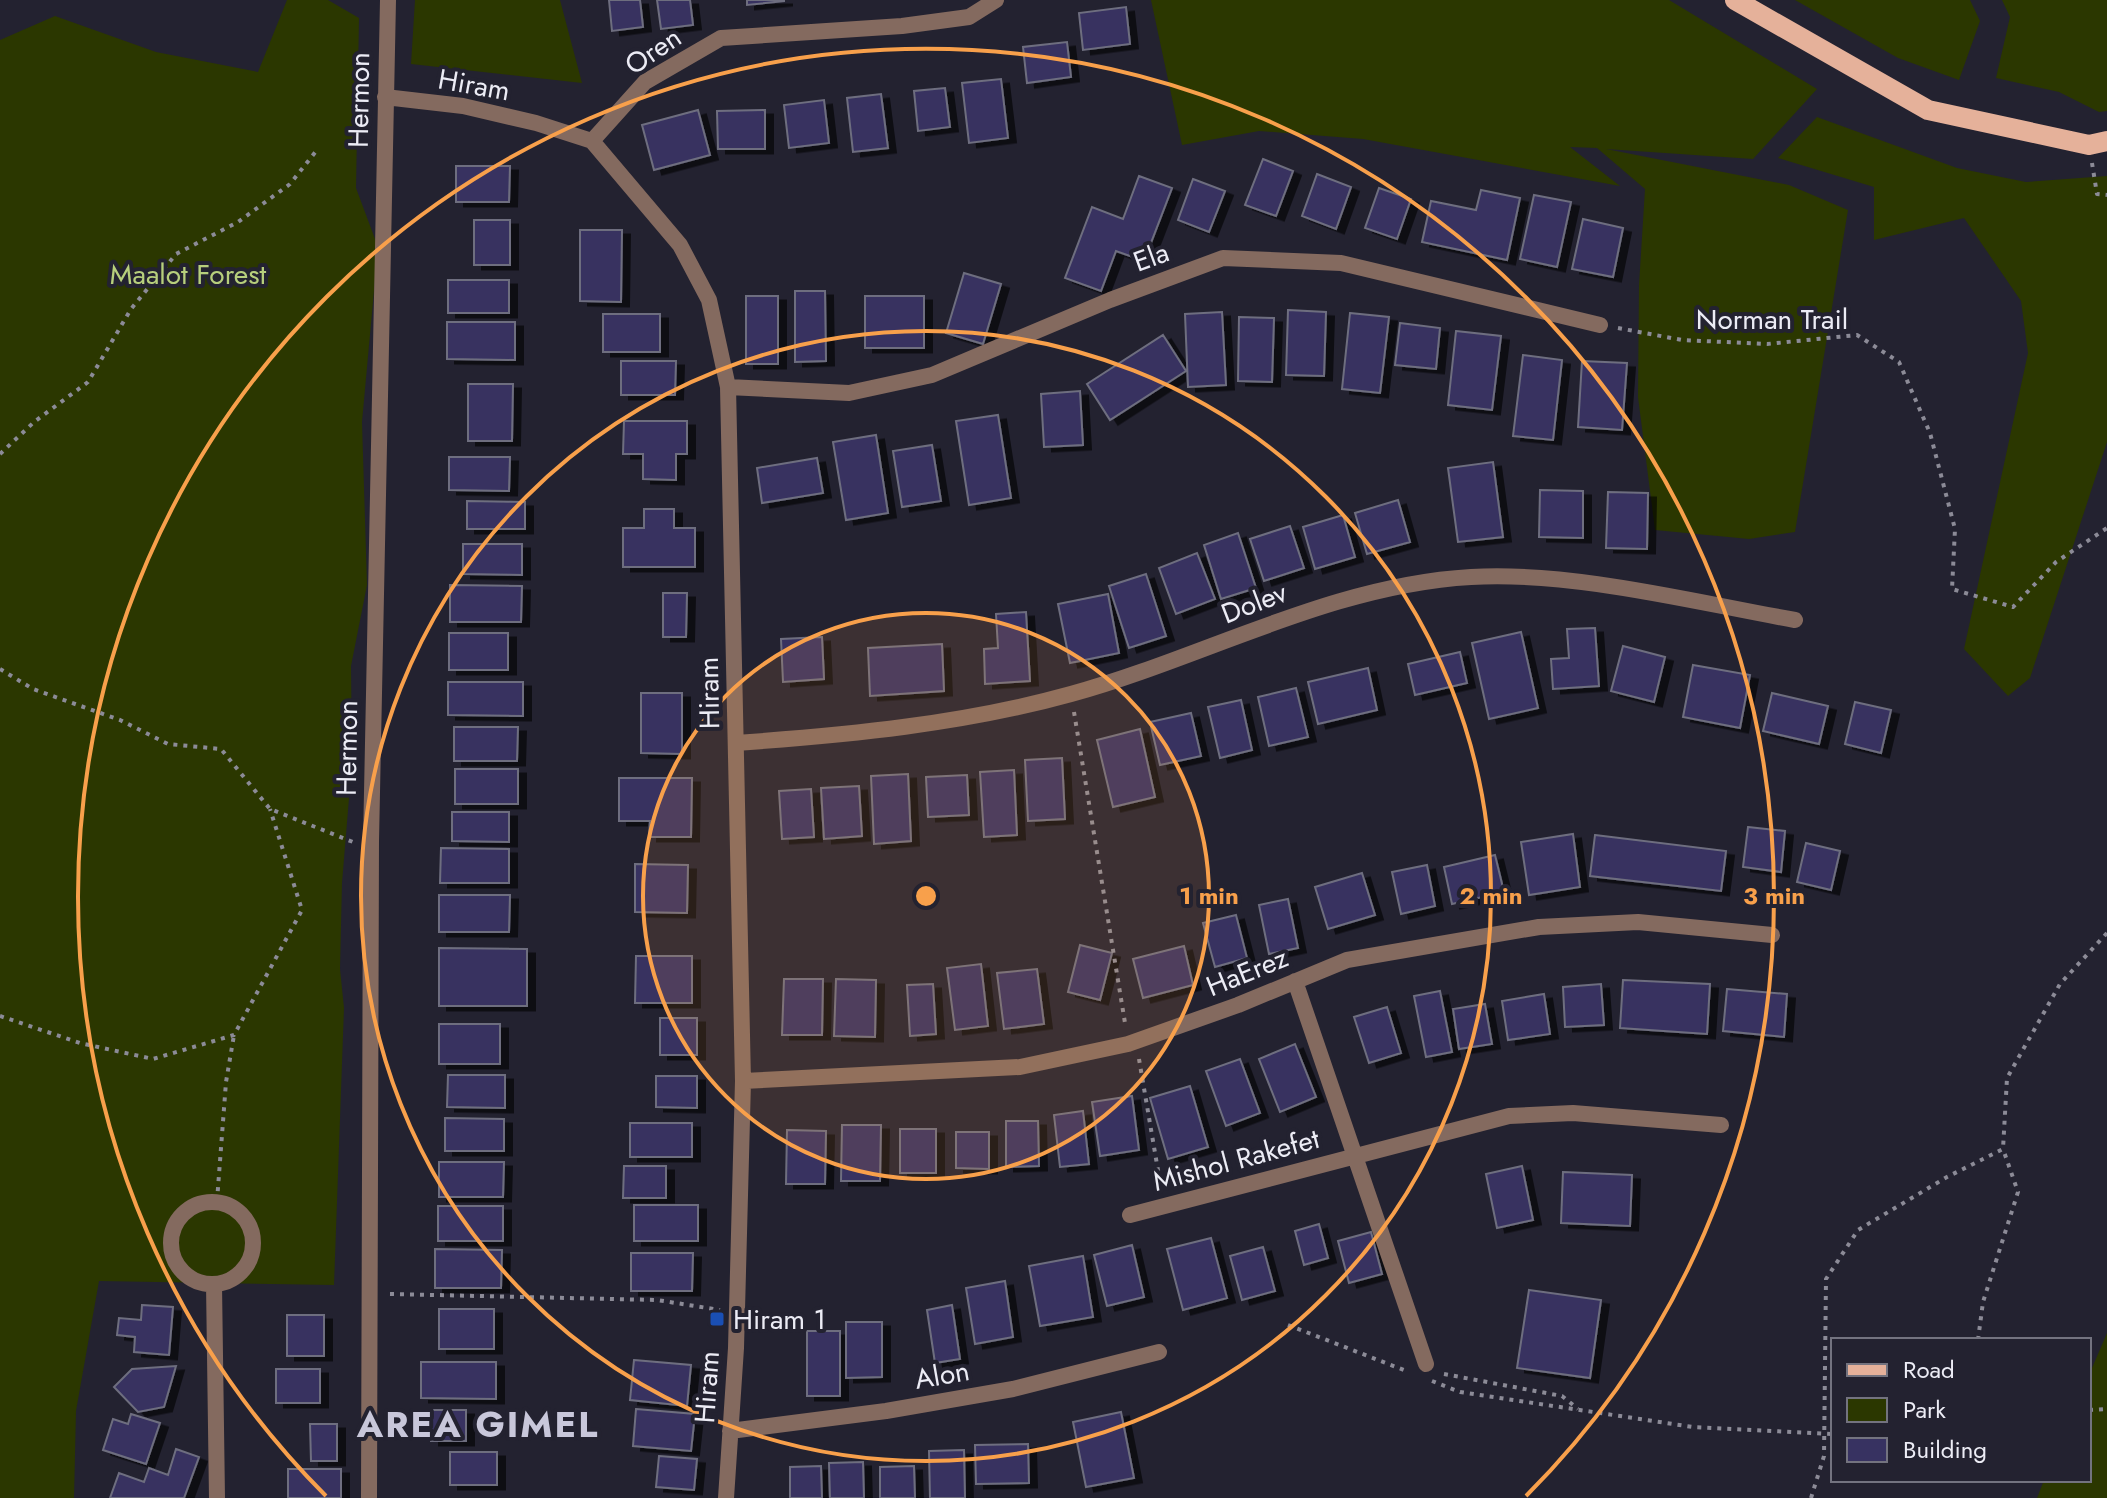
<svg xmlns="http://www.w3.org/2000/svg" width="2107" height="1498" font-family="Jost,sans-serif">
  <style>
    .green { fill: #2b3700 }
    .building { fill: #373261; stroke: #6e6e7f; stroke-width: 2; filter: url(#shadow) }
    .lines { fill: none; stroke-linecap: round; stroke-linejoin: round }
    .path { stroke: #8c8b97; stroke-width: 4; stroke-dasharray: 4 6; stroke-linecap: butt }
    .street { stroke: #846a5f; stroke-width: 16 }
    .primary { stroke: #e5b19a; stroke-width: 20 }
    .ring { fill: none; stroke: #f8a04b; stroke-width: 4 }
    .transit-dot { fill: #1a4fb4; stroke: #232230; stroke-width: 3 }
    .labels { text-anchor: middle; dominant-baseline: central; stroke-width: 8; stroke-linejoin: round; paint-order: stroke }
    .street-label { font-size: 28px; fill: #ececf5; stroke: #232230 }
    .park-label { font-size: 28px; fill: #b7cf7c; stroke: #232230 }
    .poi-label { font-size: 28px; fill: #ececf5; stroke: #232230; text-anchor: start }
    .district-label { font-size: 36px; font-weight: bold; letter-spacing: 2px; fill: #c8c7da; stroke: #232230 }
    .centre { fill: #f8a04b; stroke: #232230; stroke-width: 4 }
    .ring-label { font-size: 24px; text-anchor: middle; font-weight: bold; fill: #f8a04b; stroke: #232230; stroke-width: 8; stroke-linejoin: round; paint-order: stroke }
  </style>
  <defs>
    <filter id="shadow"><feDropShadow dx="8" dy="4.5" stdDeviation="0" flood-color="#0009"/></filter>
  </defs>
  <rect width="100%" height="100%" fill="#232230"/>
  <path class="green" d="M287,0H328L359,18L356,188L378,247L362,422L367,585L351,666L352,762L342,883L340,969L344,1008L334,1285L99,1281L76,1411L74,1498H0V40L55,16L156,52L258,72Z
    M415,0H560L582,83L411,64Z
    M1151,0H1669L1817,89L1753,159L1606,149L1789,185L1848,210L1795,532L1749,539L1655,530L1638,397L1639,285L1645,189L1597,148L1570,147L1620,186L1363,139L1259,131L1182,145Z
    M1795,0H1970L1980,21L1959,80L1898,58Z
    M2002,0H2107V111L2099,112L2059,92L1996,78L2010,17Z
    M1817,117L1957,168L2026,182L2107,176V442L2030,678L2008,696L1964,649L2028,353L2021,301L1964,218L1874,240V187L1778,158Z
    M2107,1333V1498H2037L2044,1480H2089V1375Z"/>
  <path class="building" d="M609,0H640L643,27L612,31Z
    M657,0H690L693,25L661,29Z
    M747,0H784V1L747,5Z
    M1126,7L1130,44L1083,50L1079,13Z
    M1067,42L1071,77L1027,83L1023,47Z
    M1001,79L1008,138L969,143L962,83Z
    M945,88L950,127L918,131L914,91Z
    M881,94L888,148L853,152L847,98Z
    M824,100L829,143L789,148L784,105Z
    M698,110L710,155L654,170L642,125Z
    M765,110V149H718L717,111Z
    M1263,159L1293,171L1276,216L1245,205Z
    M456,166H510L509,202H456Z
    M1317,174L1351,187L1336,229L1302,216Z
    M1139,176L1172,188L1144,261L1116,251L1101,291L1065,278L1092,207L1123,219Z
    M1193,179L1225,191L1209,232L1178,220Z
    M1379,188L1411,199L1397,239L1365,228Z
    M1481,190L1520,198L1507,260L1422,242L1431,201L1476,210Z
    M1534,195L1571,202L1557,267L1520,259Z
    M1583,219L1623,228L1613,277L1572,269Z
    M474,220H510V265H474Z
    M580,230H622L621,302L580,301Z
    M964,273L1001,284L983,344L946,333Z
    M448,280H509V313H448Z
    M795,291H825L826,361L795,362Z
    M746,296H778V364H746Z
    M865,296H924V348H865Z
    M1288,310L1326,312L1324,376L1286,375Z
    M1222,312L1226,385L1188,387L1185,314Z
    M1350,313L1389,317L1380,393L1342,389Z
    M603,314H660V352H603Z
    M1239,317L1274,318L1272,382L1238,381Z
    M447,322H515V360L447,359Z
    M1400,323L1440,328L1436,369L1395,365Z
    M1456,331L1501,336L1492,410L1448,405Z
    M1163,335L1186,371L1110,420L1087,384Z
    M1523,355L1562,360L1553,440L1513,436Z
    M621,361H676L675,395H621Z
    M1582,361L1627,363L1622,430L1578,427Z
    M468,384H513L512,441H468Z
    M1080,391L1083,445L1044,447L1041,394Z
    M998,415L1011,498L969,505L956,421Z
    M624,421H687V454H676V480L643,479V454H623Z
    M876,435L888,513L846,520L833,442Z
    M932,445L941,501L902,507L893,451Z
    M449,457H510L509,491L449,490Z
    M817,458L823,493L762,503L757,468Z
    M1493,462L1503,537L1458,542L1448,468Z
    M1540,490L1583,491V538L1539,537Z
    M1608,492L1648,493L1647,549L1606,548Z
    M1398,500L1410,542L1367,554L1355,513Z
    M467,501L525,502V529H467Z
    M644,509H674V528H695V567H623V528H644Z
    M1343,515L1355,557L1315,569L1303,527Z
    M1290,526L1304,568L1264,581L1250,539Z
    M1238,533L1256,588L1221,599L1204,545Z
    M463,544H522V575L463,574Z
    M1197,553L1215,599L1176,614L1159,568Z
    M1146,574L1166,636L1129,648L1109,586Z
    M450,585L522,586L521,622H450Z
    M663,593H687L686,637H663Z
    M1108,594L1119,653L1070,663L1058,604Z
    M1026,612L1030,681L985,684L984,649L998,648L996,614Z
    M1595,628L1599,686L1553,689L1551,659L1569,658L1567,629Z
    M1521,632L1538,708L1489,719L1472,643Z
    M449,633H508V670H449Z
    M822,637L824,679L783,682L781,639Z
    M942,644L944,691L870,696L868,648Z
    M1623,646L1665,657L1654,702L1611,691Z
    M1460,652L1467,683L1415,695L1408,664Z
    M1693,665L1750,675L1740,728L1683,717Z
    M1368,668L1377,710L1318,724L1308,682Z
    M448,682H523V716L448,715Z
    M1296,688L1308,737L1269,746L1258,697Z
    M641,693H682V754L641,753Z
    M1772,693L1828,706L1819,744L1763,731Z
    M1241,700L1252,750L1220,758L1208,707Z
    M1855,702L1891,710L1881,753L1845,744Z
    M1191,713L1201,756L1160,765L1150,722Z
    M454,727H518L517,761H454Z
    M1140,729L1155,797L1113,807L1097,740Z
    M1062,758L1065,819L1028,821L1025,760Z
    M455,769H518V804H455Z
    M1014,770L1017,835L984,837L980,772Z
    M908,774L911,841L874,844L871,776Z
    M967,775L969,815L928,817L926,777Z
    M619,778H692L691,837H649L650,821H619Z
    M859,786L862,836L824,839L821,788Z
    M811,789L814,837L782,839L779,791Z
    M452,812H509V842L452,841Z
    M1748,827L1785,831L1781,872L1743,867Z
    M1573,834L1580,887L1529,895L1521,842Z
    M1595,835L1726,851L1721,891L1590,876Z
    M1806,843L1840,851L1831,890L1797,882Z
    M441,848L509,849V883H440Z
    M1495,855L1504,892L1452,904L1444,867Z
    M635,864L688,865L687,913L635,912Z
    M1427,865L1435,906L1401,914L1392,872Z
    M1362,873L1375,915L1328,929L1315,887Z
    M439,895H510L509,932H439Z
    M1288,899L1298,948L1269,954L1259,905Z
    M1236,915L1247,958L1215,967L1203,923Z
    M1080,945L1112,953L1100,1000L1068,992Z
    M1184,946L1193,985L1143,998L1133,959Z
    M439,948L527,949V1006H439Z
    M636,956H692V1003H635Z
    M981,964L988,1026L955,1030L947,968Z
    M1037,969L1044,1024L1004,1029L997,973Z
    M784,979H823L822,1035H782Z
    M836,979L876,980L875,1037L834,1036Z
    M1623,980L1710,984L1707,1034L1620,1028Z
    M933,984L936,1034L910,1036L907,985Z
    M1601,984L1604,1025L1565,1027L1563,987Z
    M1727,989L1787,994L1784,1037L1723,1031Z
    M1440,991L1452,1052L1426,1057L1414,996Z
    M1544,994L1550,1034L1508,1040L1502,1001Z
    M1485,1004L1492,1044L1459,1049L1453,1009Z
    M1387,1007L1401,1053L1369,1063L1354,1017Z
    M660,1018H697V1055H660Z
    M439,1024H500V1064H439Z
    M1295,1044L1316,1097L1280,1112L1259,1059Z
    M1240,1059L1260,1113L1226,1126L1206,1071Z
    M448,1075H505V1108L447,1107Z
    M656,1076H697V1108L656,1107Z
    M1190,1086L1208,1147L1168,1159L1150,1098Z
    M1132,1096L1139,1150L1100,1156L1092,1102Z
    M1083,1111L1089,1164L1060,1167L1054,1115Z
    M445,1118L504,1119V1151H445Z
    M1006,1121H1038L1039,1166L1006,1167Z
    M630,1123H692V1157H630Z
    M842,1125H881L880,1181H841Z
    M900,1129H936V1173H900Z
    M787,1130L826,1131L825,1184H786Z
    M956,1132H989V1169L956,1168Z
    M439,1162H504L503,1197H439Z
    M624,1166H666V1198H623Z
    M1522,1166L1533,1220L1497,1228L1486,1174Z
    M1563,1172L1632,1175L1630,1226L1561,1223Z
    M634,1205H698V1241H634Z
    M438,1206H503V1241H438Z
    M1319,1224L1328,1258L1304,1265L1295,1231Z
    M1371,1232L1382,1274L1349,1283L1338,1241Z
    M1211,1238L1227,1298L1183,1310L1167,1249Z
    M1132,1245L1144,1297L1107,1306L1094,1255Z
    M1263,1247L1275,1291L1242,1300L1230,1256Z
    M435,1249L502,1250L501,1288H435Z
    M631,1253H693L692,1291H631Z
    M1083,1256L1093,1317L1040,1326L1029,1266Z
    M1005,1281L1013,1337L975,1344L966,1288Z
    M1529,1290L1601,1300L1590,1378L1517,1368Z
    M142,1305L173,1307L169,1355L134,1352L135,1337L117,1335L119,1318L141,1320Z
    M952,1305L960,1359L935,1363L927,1310Z
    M439,1309H494V1349H439Z
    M287,1315H324V1356H287Z
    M846,1322H882V1377L846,1378Z
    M807,1331H840V1396H807Z
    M634,1360L691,1365L687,1406L630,1400Z
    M421,1362H496V1399L421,1398Z
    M176,1366L164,1407L138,1412L114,1387L132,1369Z
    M276,1369H320V1403H276Z
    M636,1409L695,1414L691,1451L633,1446Z
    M431,1410H466V1441H431Z
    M1121,1412L1134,1478L1086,1487L1073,1422Z
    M131,1414L160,1423L146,1464L103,1450L113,1419L128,1424Z
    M310,1424H337V1461H311Z
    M1028,1444L1029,1483L976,1484L975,1445Z
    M176,1449L199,1457L184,1498H110L119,1473L144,1482L149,1468L168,1475Z
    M964,1450L965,1498H930L929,1451Z
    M450,1452H497V1485H450Z
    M659,1456L697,1459L694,1490L656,1487Z
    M863,1462L864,1498H830L829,1463Z
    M821,1466L822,1498H790V1467Z
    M914,1466L915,1498H880V1467Z
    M288,1469H341V1498H288Z"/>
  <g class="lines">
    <path class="path" d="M2092,163L2097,194L2107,195
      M1618,328L1682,340L1767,344L1857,335L1899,362L1930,433L1955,529L1952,589L2013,607L2056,562L2107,528
      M0,454L34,422L88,382L131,309L176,254L238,222L290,184L317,150
      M0,669L33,689L120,720L168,744L221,749L270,809L353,842
      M1074,712L1125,1023
      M0,1016L80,1043L153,1059L234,1035L302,910L270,809
      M1139,1059L1161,1188
      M217,1201L226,1082L234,1035
      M390,1294L657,1300L720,1310
      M1288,1325L1409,1372
      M1978,1340L1983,1302L2018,1192L2003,1149
      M1444,1374L1562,1396L1578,1409
      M1432,1381L1460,1392L1693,1427L1833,1434
      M2089,1410L2107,1409
      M1811,1498L1824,1456L1826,1279L1858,1230L1947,1177L2003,1149L2007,1078L2060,984L2107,933"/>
    <path class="street" d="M385,97L463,106L536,123L592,141L680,245L709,300L728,387L743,1081L736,1348L726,1498
      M592,141L645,82L721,38L902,26L969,17L996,0
      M728,387L849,393L932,375L1110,300L1223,258L1341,263L1600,325
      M736,743C848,735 963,724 1071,694C1205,657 1331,585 1471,577C1572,571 1694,602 1795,620
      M1295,981L1426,1364
      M743,1081L1020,1067L1128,1044L1238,1005L1347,960L1539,927L1638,922L1772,935
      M171 1243a41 41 0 1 1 82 0a41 41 0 1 1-82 0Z
      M1130,1215L1509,1116L1573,1113L1721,1125
      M214,1284L217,1498
      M730,1431L886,1411L1013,1389L1159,1352
      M369,1498L371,842L388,0"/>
    <path class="primary" d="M1735,0L1928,110L2089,145L2107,141"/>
  </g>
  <circle cx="926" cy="896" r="283" fill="#f8a04b" fill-opacity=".12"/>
  <g class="ring">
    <circle cx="926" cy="896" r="283"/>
    <circle cx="926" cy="896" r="565"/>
    <path d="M326 1496A848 848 0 1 1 1526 1496"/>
  </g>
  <rect class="transit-dot" x="709" y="1311" width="16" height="16" rx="4"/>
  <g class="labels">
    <g class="street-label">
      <text transform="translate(653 51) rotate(-34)">Oren</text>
      <text transform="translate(474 85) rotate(10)">Hiram</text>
      <text transform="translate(359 100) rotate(-89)">Hermon</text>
      <text transform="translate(1151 257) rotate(-20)">Ela</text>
      <text x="1772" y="319">Norman Trail</text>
      <text transform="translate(1254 603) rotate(-21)">Dolev</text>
      <text transform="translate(709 693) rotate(-91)">Hiram</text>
      <text transform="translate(347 748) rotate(-89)">Hermon</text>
      <text transform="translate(1247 972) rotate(-22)">HaErez</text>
      <text transform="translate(1236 1160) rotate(-15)">Mishol Rakefet</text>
      <text transform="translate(942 1375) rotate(-10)">Alon</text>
      <text transform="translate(707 1387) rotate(-86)">Hiram</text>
    </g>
    <g class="park-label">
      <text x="188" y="274">Maalot Forest</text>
    </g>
    <g class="poi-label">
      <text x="733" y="1319">Hiram 1</text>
    </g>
    <g class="district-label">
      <text x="478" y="1424">AREA GIMEL</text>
    </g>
  </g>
  <circle cx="926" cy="896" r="12" class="centre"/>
  <g class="ring-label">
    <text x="1209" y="904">1 min</text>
    <text x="1491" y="904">2 min</text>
    <text x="1774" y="904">3 min</text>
  </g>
  <rect x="1831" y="1338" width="260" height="144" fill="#232230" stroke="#73737f" stroke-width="2"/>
  <rect x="1847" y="1364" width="40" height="12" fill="#e5b19a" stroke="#73737f" stroke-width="2"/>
  <text x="1903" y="1378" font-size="24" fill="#ececf5">Road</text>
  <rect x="1847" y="1398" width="40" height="24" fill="#2b3700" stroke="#73737f" stroke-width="2"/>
  <text x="1903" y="1418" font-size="24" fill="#ececf5">Park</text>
  <rect x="1847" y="1438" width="40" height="24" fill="#373261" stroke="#73737f" stroke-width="2"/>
  <text x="1903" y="1458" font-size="24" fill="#ececf5">Building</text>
</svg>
